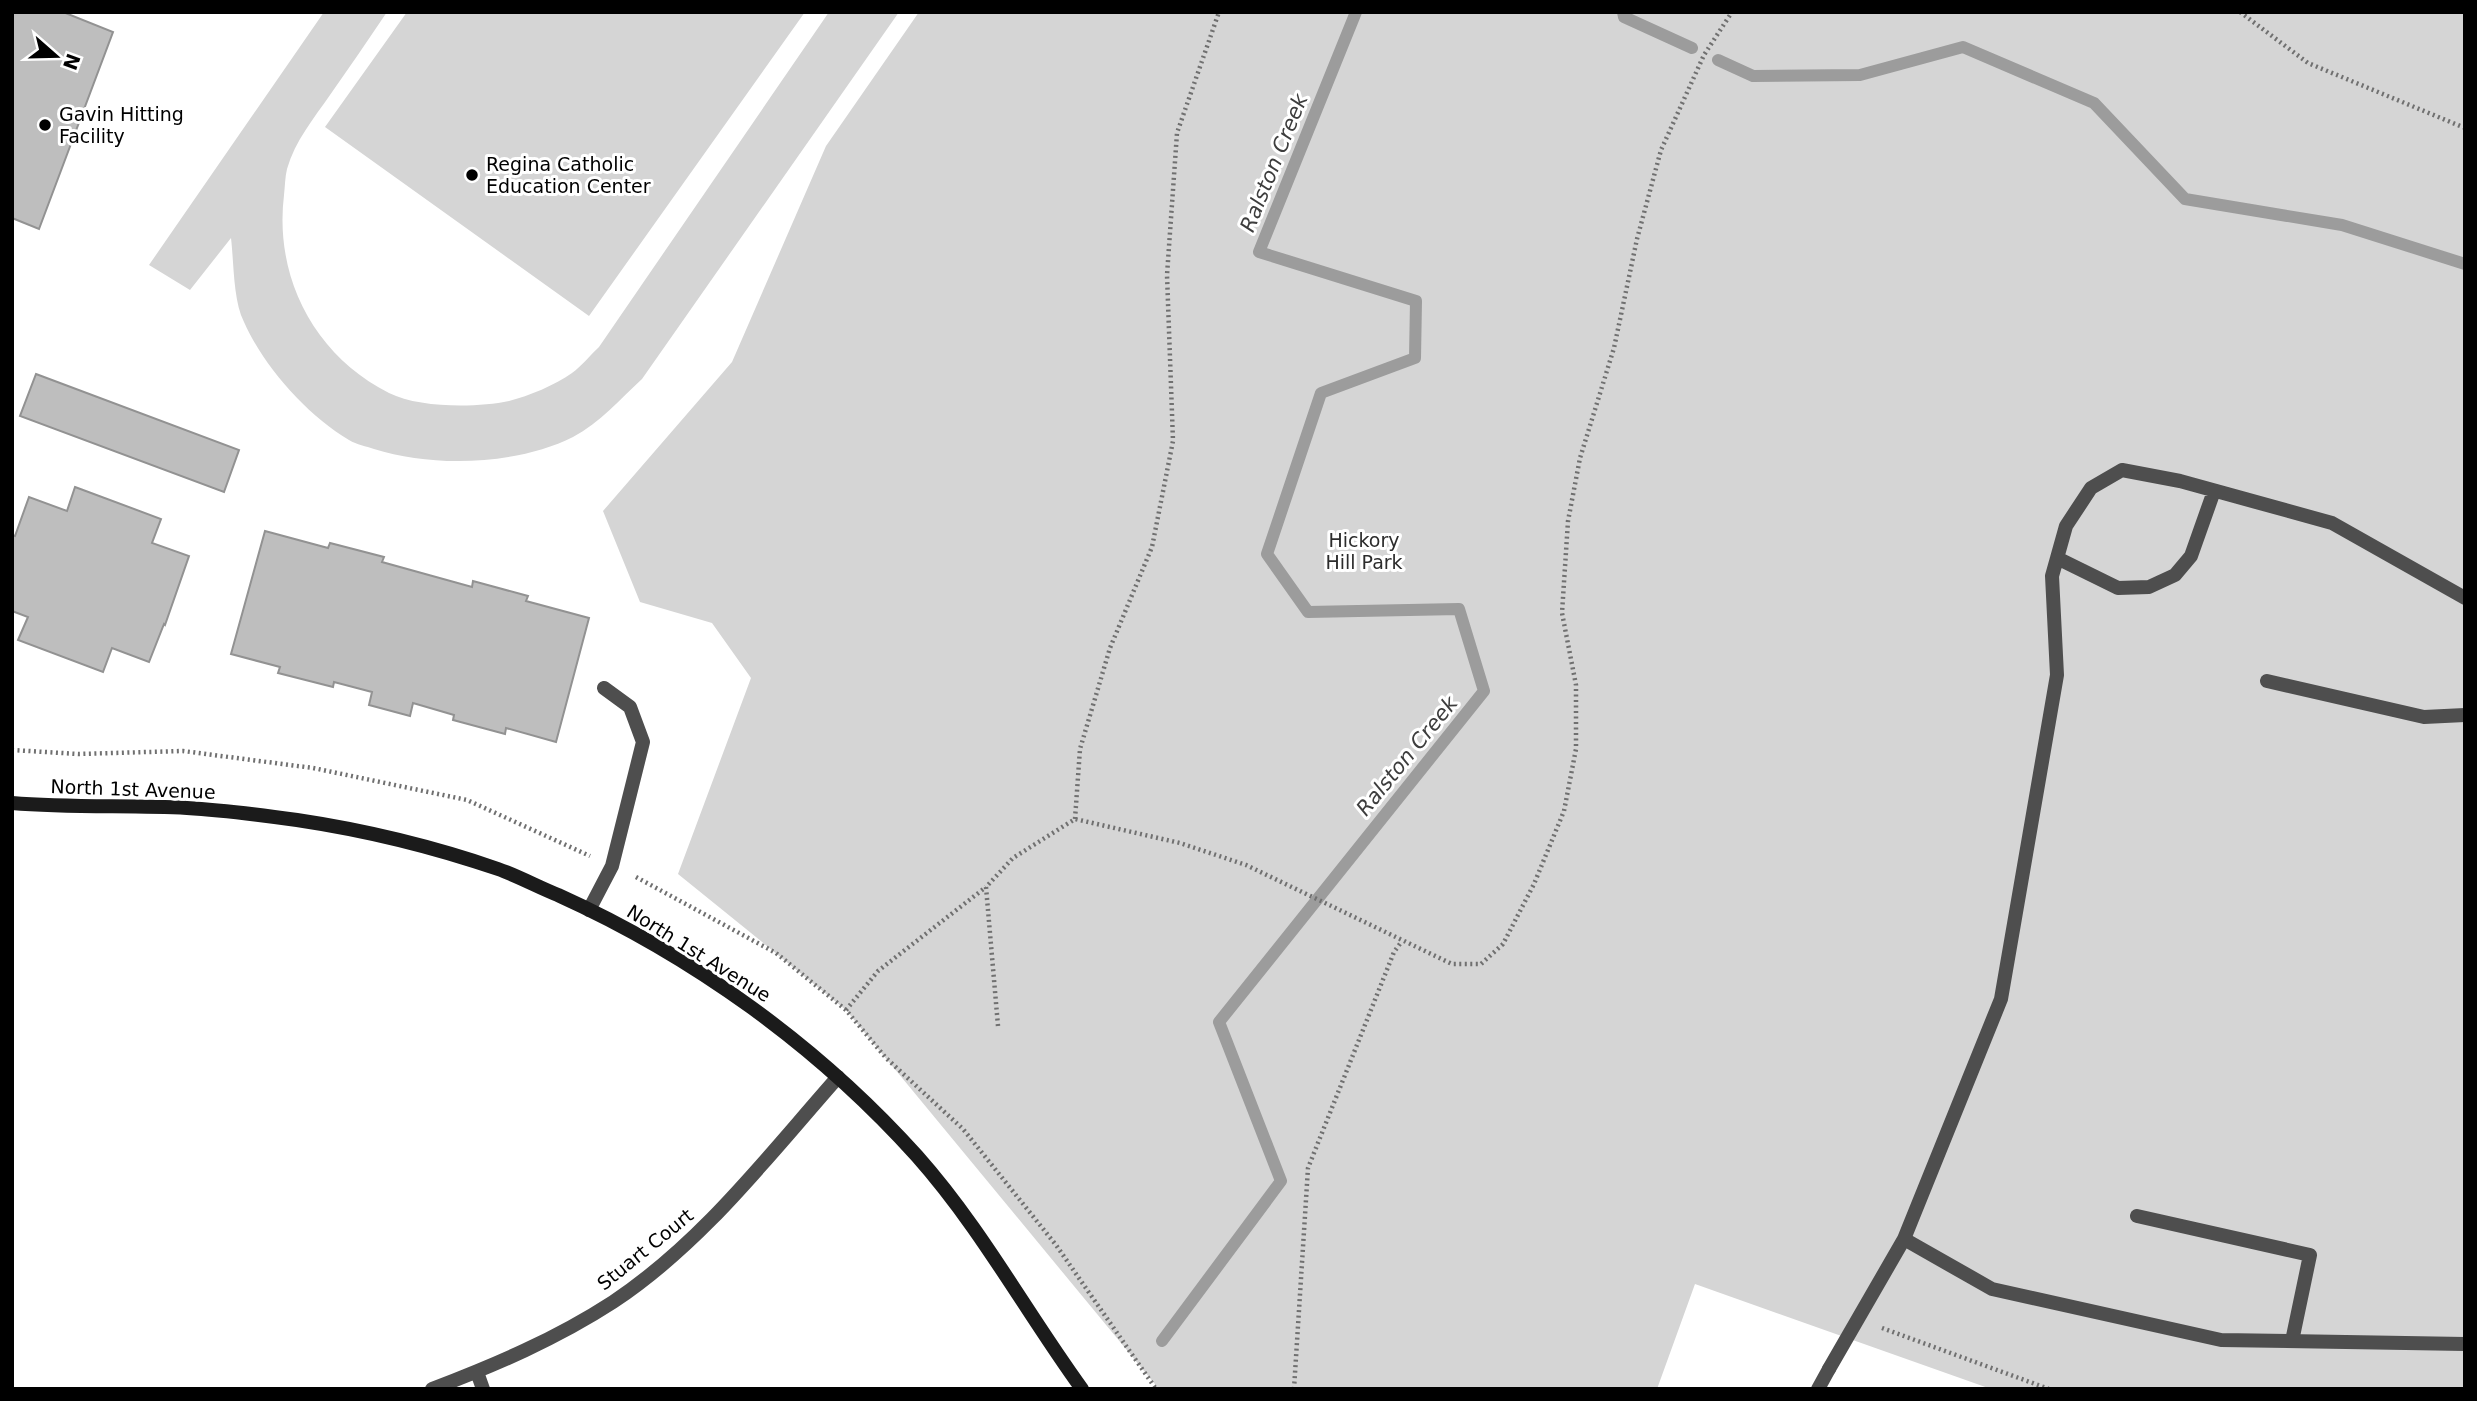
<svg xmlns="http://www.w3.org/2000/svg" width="2477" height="1401" font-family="'DejaVu Sans',sans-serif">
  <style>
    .green { fill: #d5d5d5 }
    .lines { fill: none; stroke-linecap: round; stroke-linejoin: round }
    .stream { stroke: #9c9c9c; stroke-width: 12 }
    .building { fill: #bebebe; stroke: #929292; stroke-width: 2 }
    .path { stroke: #707070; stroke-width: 4.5; stroke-dasharray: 2 3.5; stroke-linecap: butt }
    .service { stroke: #4e4e4e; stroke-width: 14 }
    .minor { stroke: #4e4e4e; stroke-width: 14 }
    .secondary { stroke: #1b1b1b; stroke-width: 14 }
    .poi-dot { fill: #000; stroke: #fff; stroke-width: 2.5 }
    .labels { text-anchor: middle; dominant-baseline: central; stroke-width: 6; stroke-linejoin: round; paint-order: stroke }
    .poi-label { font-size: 19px; fill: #000; stroke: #fff; text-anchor: start }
    .park-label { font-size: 19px; fill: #2c2c2c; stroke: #fff }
    .street-label { font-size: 19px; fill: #000; stroke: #fff }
    .water-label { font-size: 21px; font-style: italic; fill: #3d3d3d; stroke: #fff }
  </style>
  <rect width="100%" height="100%" fill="#fff"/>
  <path class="green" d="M324,12H387C368,40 349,68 330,95C314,118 295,141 287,169C285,177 285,186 284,195C274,277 314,355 389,393C419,408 476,408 509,401C529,396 555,385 572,373C582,366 590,355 599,347L829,12H899L642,379C620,399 600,423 573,437C517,465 434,468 374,449C366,446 357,445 349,440C307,415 264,367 244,322C233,300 234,263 231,238L190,290L149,265Z
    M407,12H805L589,316L325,127Z
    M919,12H2465V1389H1991L1695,1284L1657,1389H1159L846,1010L678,874L751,678L712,623L640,602L603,511L732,362L826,146Z"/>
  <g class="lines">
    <path class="stream" d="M1623,12L1624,17L1692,48
      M1718,60L1753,76L1860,75L1963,47L2094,103L2185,199L2342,225L2465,264
      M1162,1341L1281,1181L1219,1022L1484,691L1459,609L1308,612L1267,554L1321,393L1415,358L1416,301L1259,252L1356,12"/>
  </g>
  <path class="building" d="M12,12H63L113,32L39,229L12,218Z
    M36,374L239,450L224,492L20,416Z
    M75,487L161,519L152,543L189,556L165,625L164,624L149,662L112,648L103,672L18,640L28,617L12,611V535L15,536L29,497L67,511Z
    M265,531L328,548L330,543L384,557L382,562L472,587L473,581L528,596L526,601L589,618L556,742L506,728L505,734L453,720L454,715L413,703L410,716L369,705L372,692L334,682L333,687L278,673L280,667L231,654Z"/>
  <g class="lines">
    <path class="path" d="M2240,12L2308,63L2465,128
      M12,750L78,754L183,751L313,768L467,800L590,856
      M1075,819L1080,749L1110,648L1152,547L1173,441L1167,275L1177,133L1219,12
      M636,877L776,953L846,1010L886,1058L963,1129L1056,1245L1156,1389
      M846,1010L878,971L986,887
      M998,1026L986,887L1013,858L1075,819L1180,843L1246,865L1452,964H1481L1503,944L1534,884L1564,811L1576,749V685L1562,613L1568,521L1580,458L1614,348L1637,239L1661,150L1704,55L1732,12
      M1882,1328L2049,1389
      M1294,1389L1308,1168L1394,952L1402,941"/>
    <path class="service" d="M2057,558L2118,588L2149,587L2175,575L2191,556L2214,491
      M2267,681L2424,717L2465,715
      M589,910L612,866L643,742L630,707L604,688
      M2137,1216L2310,1255L2292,1341
      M1904,1239L1992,1289L2221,1340L2465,1344
      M1829,1369L1904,1239L2001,999L2057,675L2052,576L2066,526L2091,488L2122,470L2180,481L2332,523L2465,598"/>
    <path class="minor" d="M477,1372L483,1389
      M432,1389C495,1365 556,1339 613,1302C702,1243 768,1156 838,1077
      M1818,1389L1829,1369"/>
    <path class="secondary" d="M12,803C71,808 129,805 187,808C223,810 261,815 297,820C364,830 434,847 498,869C518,876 538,887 558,895C693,956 818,1046 917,1156C981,1228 1026,1312 1082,1389"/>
  </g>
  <g class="poi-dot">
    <circle cx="45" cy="125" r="7"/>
    <circle cx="472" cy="175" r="7"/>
  </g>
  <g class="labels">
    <g class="poi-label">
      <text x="59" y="114">Gavin Hitting<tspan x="59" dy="22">Facility</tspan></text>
      <text x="486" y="164">Regina Catholic<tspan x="486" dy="22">Education Center</tspan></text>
    </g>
    <g class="park-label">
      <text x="1364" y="540">Hickory<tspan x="1364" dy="22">Hill Park</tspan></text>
    </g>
    <g class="street-label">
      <text transform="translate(133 789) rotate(2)">North 1st Avenue</text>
      <text transform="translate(699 953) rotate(32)">North 1st Avenue</text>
      <text transform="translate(645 1249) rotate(-39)">Stuart Court</text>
    </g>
    <g class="water-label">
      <text transform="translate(1274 163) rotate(-68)">Ralston Creek</text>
      <text transform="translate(1407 756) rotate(-51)">Ralston Creek</text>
    </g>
  </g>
  <rect width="2477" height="1401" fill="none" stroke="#000000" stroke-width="28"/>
  <g transform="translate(56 56) rotate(110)" stroke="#ffffff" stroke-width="5" paint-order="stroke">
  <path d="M0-5L12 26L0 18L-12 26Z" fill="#000000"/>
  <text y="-10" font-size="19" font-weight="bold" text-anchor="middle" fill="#000000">N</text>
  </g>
</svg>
